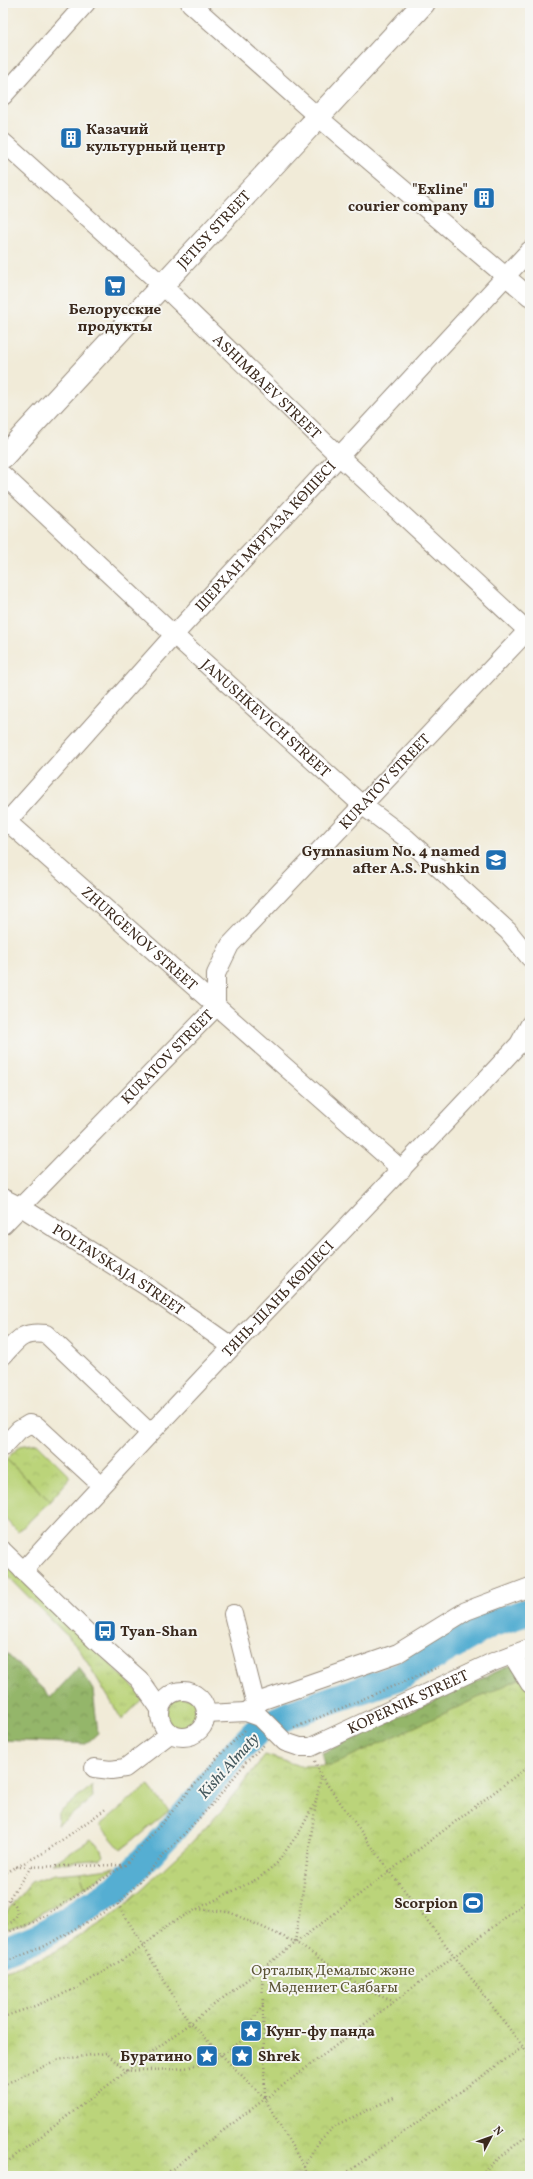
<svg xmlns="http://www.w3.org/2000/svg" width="533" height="2179" viewBox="0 0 533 2179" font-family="Vollkorn,serif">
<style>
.grass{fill:url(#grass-tufts);stroke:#7b7f4c}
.forest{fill:url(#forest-crowns);stroke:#687044}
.park{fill:url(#park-crowns);stroke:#7b7f4c}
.pitch{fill:#bbd47a;stroke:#7b7f4c}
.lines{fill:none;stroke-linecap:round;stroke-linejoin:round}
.river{stroke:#54aed2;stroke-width:28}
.minor-casing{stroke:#968a7b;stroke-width:20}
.major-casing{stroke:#968a7b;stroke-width:24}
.path{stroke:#968a7b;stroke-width:2.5;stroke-dasharray:1 3;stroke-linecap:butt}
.minor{stroke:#fff;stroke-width:18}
.major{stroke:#fff;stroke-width:22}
.labels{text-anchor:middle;stroke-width:4;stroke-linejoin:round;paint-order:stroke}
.poi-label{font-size:15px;font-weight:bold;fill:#3b2a1e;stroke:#f6f6f2;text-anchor:start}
.street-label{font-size:15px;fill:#3b2a1e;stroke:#f6f6f2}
.park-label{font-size:15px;fill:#5b5435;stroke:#f6f6f2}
.water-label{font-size:16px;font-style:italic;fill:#44585d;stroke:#f6f6f2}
</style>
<defs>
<pattern id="grass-tufts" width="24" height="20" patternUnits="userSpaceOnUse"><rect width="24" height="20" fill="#bbd47a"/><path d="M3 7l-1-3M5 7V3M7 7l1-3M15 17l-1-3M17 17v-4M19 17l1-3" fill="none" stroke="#a2b669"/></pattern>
<pattern id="forest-crowns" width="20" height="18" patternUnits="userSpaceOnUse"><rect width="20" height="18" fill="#94b66a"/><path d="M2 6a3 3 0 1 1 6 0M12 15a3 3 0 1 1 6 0" fill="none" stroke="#7a9457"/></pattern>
<pattern id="park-crowns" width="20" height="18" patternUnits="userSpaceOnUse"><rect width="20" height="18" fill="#bbd47a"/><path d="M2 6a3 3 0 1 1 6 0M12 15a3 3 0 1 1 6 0" fill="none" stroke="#a2b669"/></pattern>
</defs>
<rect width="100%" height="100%" fill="#f6f6f2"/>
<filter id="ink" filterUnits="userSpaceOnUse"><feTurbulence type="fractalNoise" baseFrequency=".025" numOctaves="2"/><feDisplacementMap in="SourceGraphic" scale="8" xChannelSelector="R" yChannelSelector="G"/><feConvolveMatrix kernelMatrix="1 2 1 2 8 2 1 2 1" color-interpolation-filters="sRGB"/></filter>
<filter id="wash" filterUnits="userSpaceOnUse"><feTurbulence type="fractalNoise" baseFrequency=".012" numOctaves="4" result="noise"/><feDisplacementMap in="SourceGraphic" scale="16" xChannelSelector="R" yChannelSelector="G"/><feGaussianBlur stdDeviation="0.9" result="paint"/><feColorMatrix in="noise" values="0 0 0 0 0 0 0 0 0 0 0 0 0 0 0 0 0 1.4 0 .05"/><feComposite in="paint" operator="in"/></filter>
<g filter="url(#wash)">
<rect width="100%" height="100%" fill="#f1ebd8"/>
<!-- grass -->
<path class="grass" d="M3,1559L144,1697L122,1720L78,1647L3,1571Z
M167 1714a17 17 0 1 1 34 0a17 17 0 1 1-34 0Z
M92,1786L93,1798L58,1825V1814Z"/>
<!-- forest -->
<path class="forest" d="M3,1650L51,1697L79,1667L93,1690L98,1733L86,1744L3,1740Z
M530,1656V1752L325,1771L322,1753Z"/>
<!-- park -->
<path class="park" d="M37,1443L71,1477L50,1501L6,1459L20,1446Z
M530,1674V2176H3V1971L49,1955L117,1912L190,1844L225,1807L265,1755L300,1766L332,1765Z
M80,1872L85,1887L29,1921L3,1931V1916L31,1882L55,1874Z"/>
<!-- pitch -->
<path class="pitch" d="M6,1459L50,1501L18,1532L3,1517V1461Z
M148,1785L169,1811L121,1850L100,1825Z
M91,1839L102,1850L104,1856L101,1859L52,1864Z
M116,1867L85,1887L80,1872Z"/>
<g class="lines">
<!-- river -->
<path class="river" d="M3,1951L42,1935L116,1889L174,1828L236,1752L260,1728L291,1714L398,1677L490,1624L530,1611"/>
</g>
</g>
<g filter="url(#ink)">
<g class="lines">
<!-- minor casing -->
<g class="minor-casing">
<g id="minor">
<path d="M190,3L318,117L530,297"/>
<path d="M3,96L86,3"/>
<path id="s1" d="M3,142L162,285L340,457L530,633"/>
<path id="s2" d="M3,475L174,635L362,805L406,838L508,931L530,958"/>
<path id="s3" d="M3,818L402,1170"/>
<path id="s4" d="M3,826L174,635L530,250"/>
<path id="s5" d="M3,1198L21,1207L149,1288L231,1346"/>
<path id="s6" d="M3,1225L216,1007V974L230,945L530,628"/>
<path d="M3,1356C18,1339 22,1331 46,1334L150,1433"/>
<path d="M3,1447L19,1430L29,1424L37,1426L101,1485"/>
<path d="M3,1551L95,1640L139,1679L160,1709"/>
<path id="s7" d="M23,1571C185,1392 355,1221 519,1044L530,1024"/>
<path d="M233,1614L256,1705"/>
<path d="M512,1655L530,1684"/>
<circle cx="183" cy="1714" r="23"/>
<path d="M246,1712L263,1700L398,1653L466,1611L530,1587"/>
<path id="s8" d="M206,1714L246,1712L260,1717L285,1742L300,1747H311L493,1662L530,1648"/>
<path d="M94,1768L111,1770L125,1768L171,1733"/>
</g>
</g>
<!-- major casing -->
<g class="major-casing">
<g id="major">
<path id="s9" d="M3,457L424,3"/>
</g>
</g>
<!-- path -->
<path class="path" d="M525,1631L530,1629
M294,1728L441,1666
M315,1761L321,1776L389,1870L530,2056
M16,1867L123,1865
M3,1874L45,1852L107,1808
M118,1904L189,2022L265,2099L309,2176
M3,1907L31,1867
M197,1909L259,1878L277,1863L300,1831L316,1801L321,1777
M3,1925L12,1922L18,1914L15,1905L9,1899
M3,1934L36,1921L125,1865L159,1827L218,1757L245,1730
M295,1942L316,1803
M3,1963L45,1946L118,1904L217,1799L246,1762L264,1745
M262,1967L265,2098
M3,2017L35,2006L79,1987L144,1946L169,1924L197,1909L229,1912L295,1942L370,1992L393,2001
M3,2085L57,2060L106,2053L126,2071C148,2069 173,2071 195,2066C215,2062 230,2047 247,2038L250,2024L263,2006
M3,2165L530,1765
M304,2167L317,2143L336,2125L394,2098
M163,2176L530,1899
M342,2176L523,2047
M478,2176L530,2133"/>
<!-- minor -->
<use href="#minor" class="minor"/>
<!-- major -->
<use href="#major" class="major"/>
</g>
</g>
<!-- icons -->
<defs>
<g id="building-square" transform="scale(1.15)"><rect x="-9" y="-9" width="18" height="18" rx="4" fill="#1f6fb2" stroke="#f6f6f2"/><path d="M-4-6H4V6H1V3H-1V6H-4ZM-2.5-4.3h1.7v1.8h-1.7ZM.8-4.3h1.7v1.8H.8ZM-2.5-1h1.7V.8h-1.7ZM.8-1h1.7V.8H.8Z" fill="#fff"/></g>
<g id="supermarket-square" transform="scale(1.15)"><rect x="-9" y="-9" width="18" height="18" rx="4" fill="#1f6fb2" stroke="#f6f6f2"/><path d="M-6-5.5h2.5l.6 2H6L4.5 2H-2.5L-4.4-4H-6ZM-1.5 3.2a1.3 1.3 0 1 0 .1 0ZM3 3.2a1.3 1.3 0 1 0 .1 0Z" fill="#fff"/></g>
<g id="school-square" transform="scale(1.15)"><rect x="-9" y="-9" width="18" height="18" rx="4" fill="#1f6fb2" stroke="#f6f6f2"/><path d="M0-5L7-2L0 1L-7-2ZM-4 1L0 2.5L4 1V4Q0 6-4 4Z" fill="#fff"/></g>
<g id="bus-square" transform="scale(1.15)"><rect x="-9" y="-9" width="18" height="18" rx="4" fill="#1f6fb2" stroke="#f6f6f2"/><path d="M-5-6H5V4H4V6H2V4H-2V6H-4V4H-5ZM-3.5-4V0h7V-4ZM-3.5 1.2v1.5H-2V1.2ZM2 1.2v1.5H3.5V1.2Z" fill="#fff"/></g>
<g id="stadium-square" transform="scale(1.15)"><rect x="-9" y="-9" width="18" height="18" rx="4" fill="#1f6fb2" stroke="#f6f6f2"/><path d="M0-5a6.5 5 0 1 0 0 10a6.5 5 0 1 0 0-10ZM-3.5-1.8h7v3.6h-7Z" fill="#fff"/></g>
<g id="sight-square" transform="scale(1.15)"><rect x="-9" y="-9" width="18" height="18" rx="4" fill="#1f6fb2" stroke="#f6f6f2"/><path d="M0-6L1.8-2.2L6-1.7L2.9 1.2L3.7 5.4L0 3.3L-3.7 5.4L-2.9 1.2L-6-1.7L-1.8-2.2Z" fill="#fff"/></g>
</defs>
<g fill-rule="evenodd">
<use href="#building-square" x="71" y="138"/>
<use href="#building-square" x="484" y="198"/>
<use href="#supermarket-square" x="115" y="286"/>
<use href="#school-square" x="496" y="860"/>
<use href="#bus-square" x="105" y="1631"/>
<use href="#stadium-square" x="473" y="1903"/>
<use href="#sight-square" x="251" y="2031"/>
<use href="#sight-square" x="207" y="2056"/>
<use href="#sight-square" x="242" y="2056"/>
</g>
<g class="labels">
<!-- poi labels -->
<g class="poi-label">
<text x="86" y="134">Казачий<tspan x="86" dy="17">культурный центр</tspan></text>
<text x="468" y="194" text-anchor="end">"Exline"<tspan x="468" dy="17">courier company</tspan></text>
<text x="115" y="314" text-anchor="middle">Белорусские<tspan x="115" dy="17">продукты</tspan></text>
<text x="480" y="856" text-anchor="end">Gymnasium No. 4 named<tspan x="480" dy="17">after A.S. Pushkin</tspan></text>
<text x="120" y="1636">Tyan-Shan</text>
<text x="458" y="1908" text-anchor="end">Scorpion</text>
<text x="266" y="2036">Кунг-фу панда</text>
<text x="192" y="2061" text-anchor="end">Буратино</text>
<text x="258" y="2061">Shrek</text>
</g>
<!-- street labels -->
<g class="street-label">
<text dy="5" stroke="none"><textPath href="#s9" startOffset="310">JETISY STREET</textPath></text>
<text dy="5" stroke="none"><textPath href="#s1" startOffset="360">ASHIMBAEV STREET</textPath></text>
<text dy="5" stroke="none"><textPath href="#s4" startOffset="391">ШЕРХАН МҰРТАЗА КӨШЕСІ</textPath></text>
<text dy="5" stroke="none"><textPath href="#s2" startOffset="358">JANUSHKEVICH STREET</textPath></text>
<text dy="5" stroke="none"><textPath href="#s6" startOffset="595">KURATOV STREET</textPath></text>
<text dy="5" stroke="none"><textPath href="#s3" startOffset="182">ZHURGENOV STREET</textPath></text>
<text dy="5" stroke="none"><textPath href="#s6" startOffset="235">KURATOV STREET</textPath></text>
<text dy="5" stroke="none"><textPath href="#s5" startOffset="136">POLTAVSKAJA STREET</textPath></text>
<text dy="5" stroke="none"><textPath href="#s7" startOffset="373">ТЯНЬ-ШАНЬ КӨШЕСІ</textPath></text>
<text dy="5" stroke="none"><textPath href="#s8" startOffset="224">KOPERNIK STREET</textPath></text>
</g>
<!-- park labels -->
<g class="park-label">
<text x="333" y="1975">Орталық Демалыс және<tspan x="333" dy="17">Мәдениет Саябағы</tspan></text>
</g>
<!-- water labels -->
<g class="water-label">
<text transform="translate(228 1765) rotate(-48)" y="6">Kіshі Almaty</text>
</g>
</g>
<!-- margin -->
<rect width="533" height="2179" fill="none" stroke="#f6f6f2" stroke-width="16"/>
<!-- north arrow -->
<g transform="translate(491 2137) rotate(49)" stroke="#f6f6f2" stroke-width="3" paint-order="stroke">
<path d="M0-3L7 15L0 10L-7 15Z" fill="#3b2a1e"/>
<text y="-6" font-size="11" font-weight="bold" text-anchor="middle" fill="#3b2a1e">N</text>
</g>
</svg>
